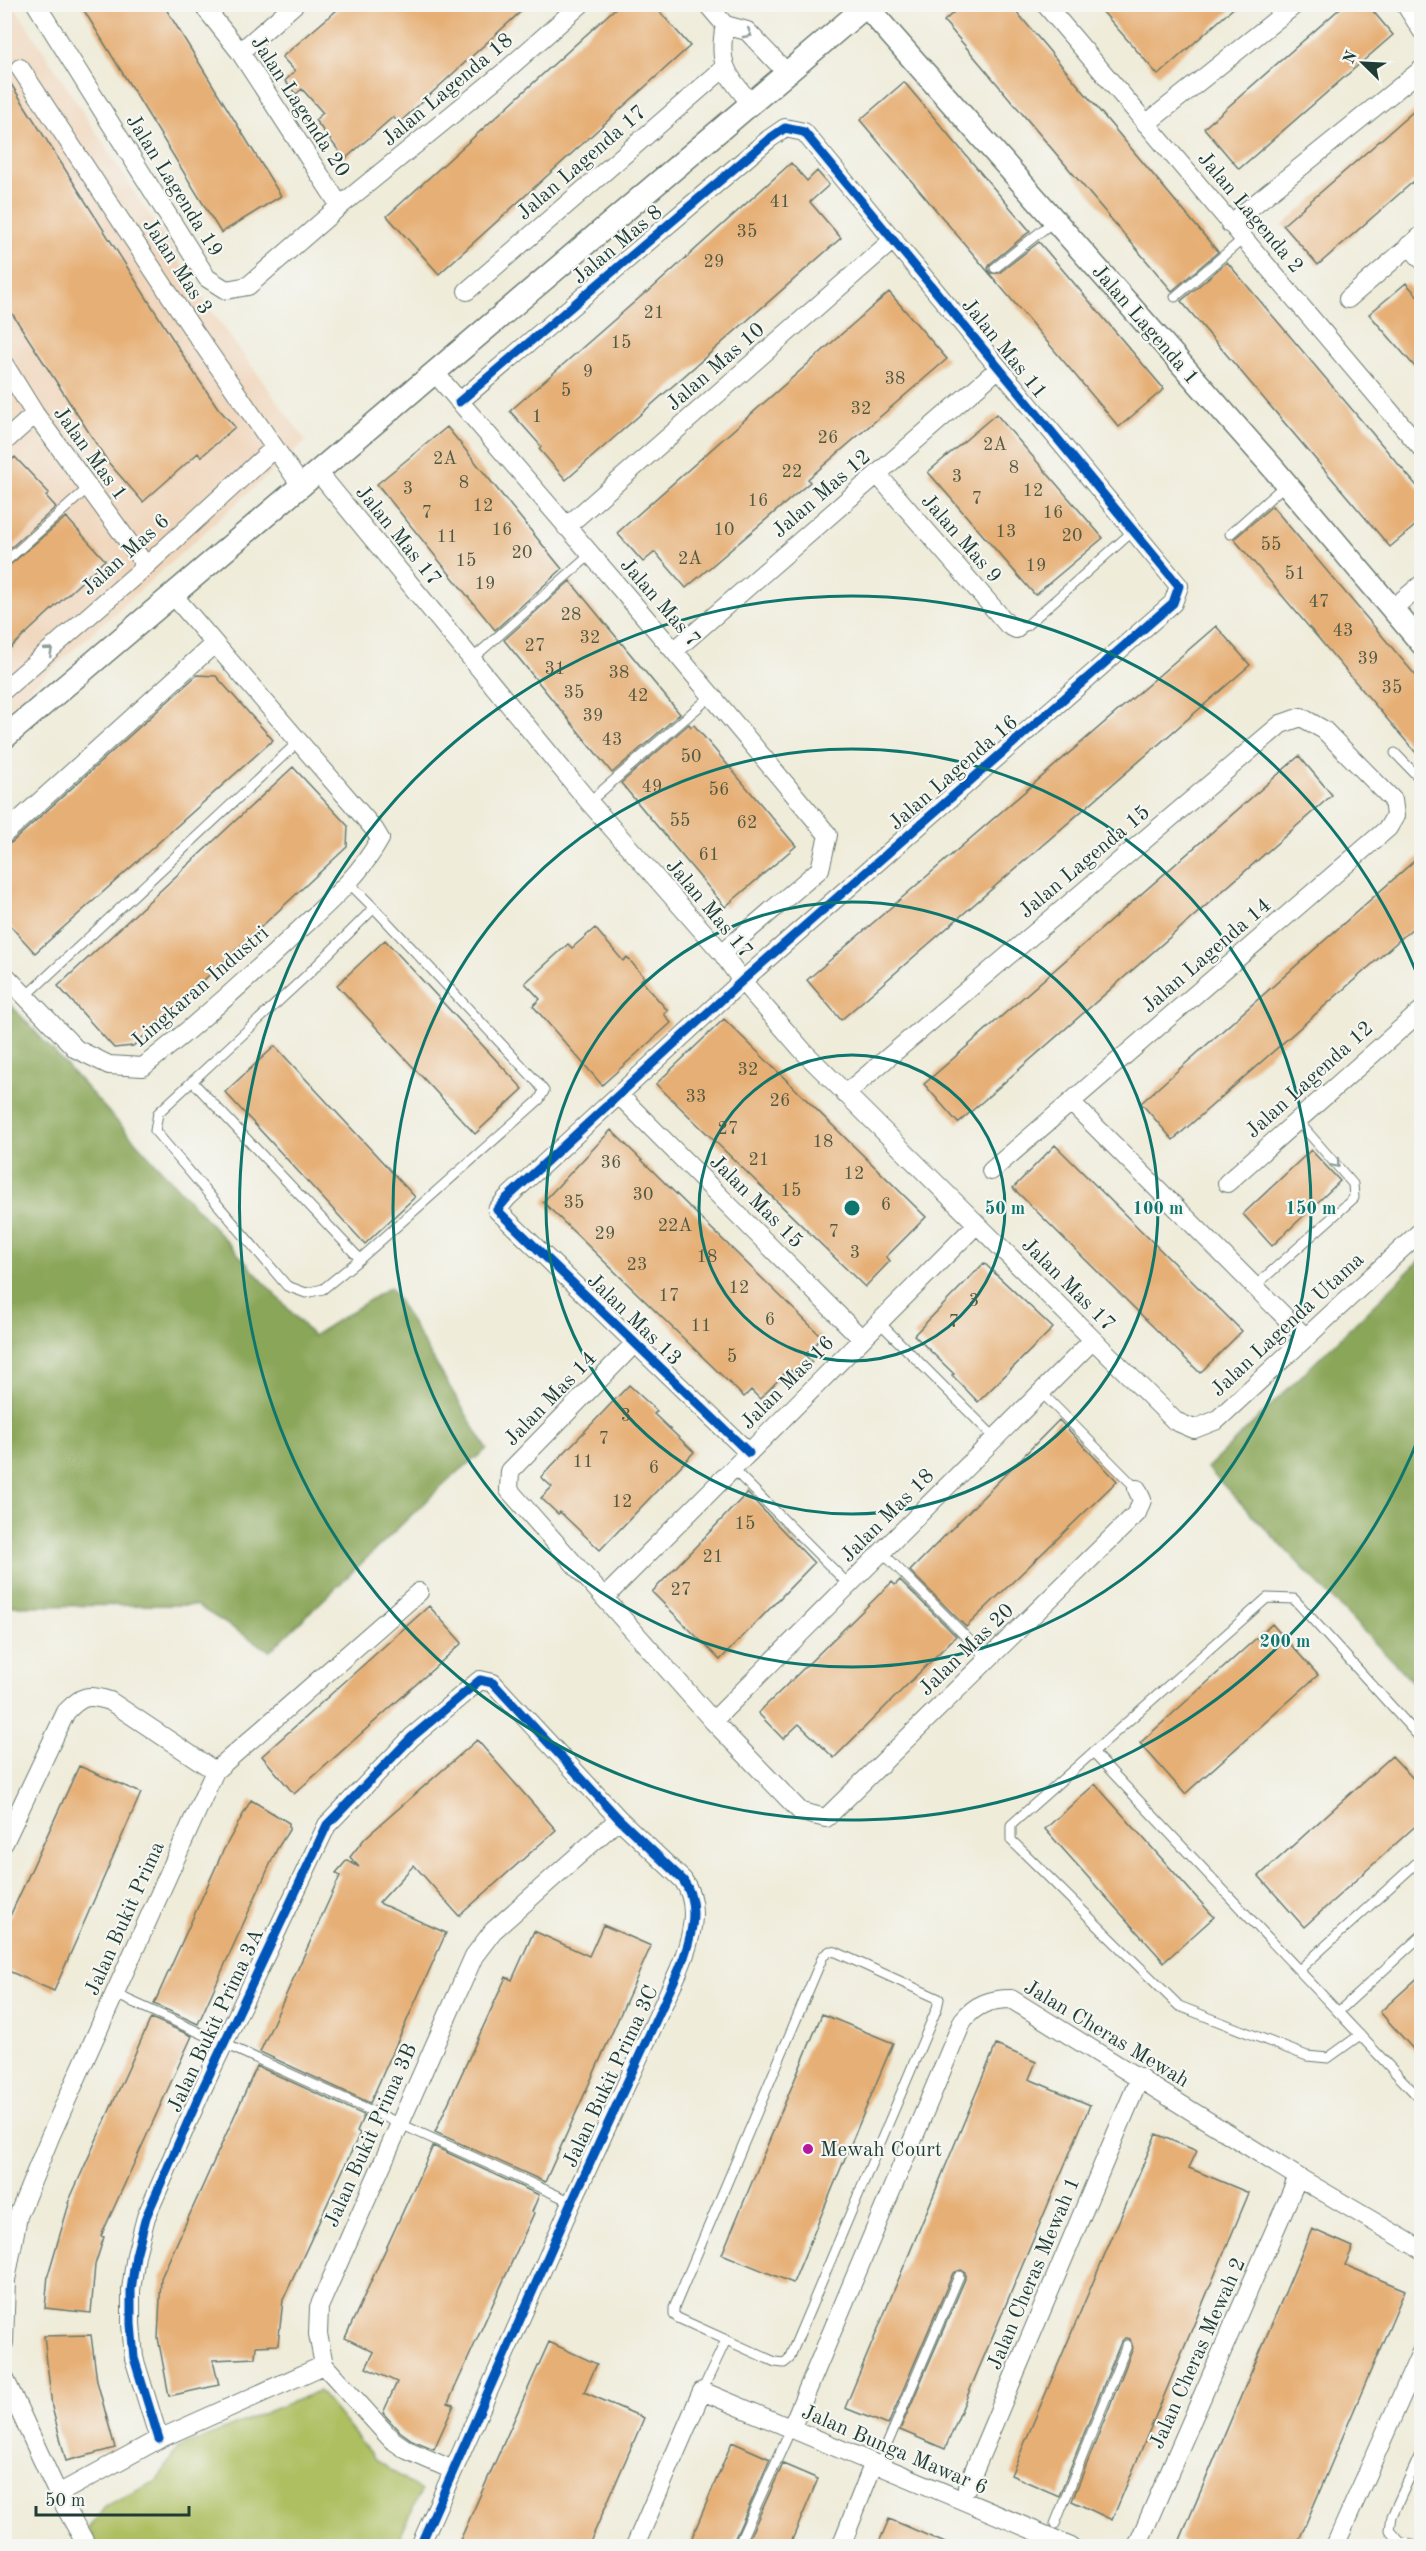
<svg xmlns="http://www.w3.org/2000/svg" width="1426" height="2551" viewBox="0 0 1426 2551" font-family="'Old Standard TT',serif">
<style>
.built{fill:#f0d6bc}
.green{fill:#aebf62;stroke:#667e4b;stroke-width:1.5}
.forest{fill:#8aa658;stroke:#547246;stroke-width:1.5}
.building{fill:#e6af75}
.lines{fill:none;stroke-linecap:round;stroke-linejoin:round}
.service-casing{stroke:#687a6e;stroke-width:11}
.minor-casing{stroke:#687a6e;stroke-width:20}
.tertiary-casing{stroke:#687a6e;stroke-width:25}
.service{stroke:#fff;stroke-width:9}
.minor{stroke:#fff;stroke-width:18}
.tertiary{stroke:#fff;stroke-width:22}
.cycleway-casing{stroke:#f6f6f2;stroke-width:13}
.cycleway{stroke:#0057b8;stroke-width:9}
.oneway{stroke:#8f9e9a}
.ring{fill:none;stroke:#0f766e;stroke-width:3}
.poi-dot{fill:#b5179e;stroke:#f6f6f2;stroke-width:2}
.labels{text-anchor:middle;stroke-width:4.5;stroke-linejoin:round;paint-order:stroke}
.number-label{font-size:18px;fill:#515a44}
.street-label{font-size:21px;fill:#1f3d34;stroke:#f6f6f2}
.poi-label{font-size:21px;fill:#1f3d34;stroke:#f6f6f2;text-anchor:start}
.centre{fill:#0f766e;stroke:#f6f6f2;stroke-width:3}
.ring-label{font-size:18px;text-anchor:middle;font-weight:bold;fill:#0f766e;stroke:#f6f6f2;stroke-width:4.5;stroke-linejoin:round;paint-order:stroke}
</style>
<rect width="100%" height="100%" fill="#f6f6f2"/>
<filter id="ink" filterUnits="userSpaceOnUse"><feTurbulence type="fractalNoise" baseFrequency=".0167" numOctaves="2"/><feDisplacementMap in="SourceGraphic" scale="12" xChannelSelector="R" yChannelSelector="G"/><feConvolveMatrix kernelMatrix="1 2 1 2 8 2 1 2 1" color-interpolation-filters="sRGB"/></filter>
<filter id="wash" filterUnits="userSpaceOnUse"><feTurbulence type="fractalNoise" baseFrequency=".008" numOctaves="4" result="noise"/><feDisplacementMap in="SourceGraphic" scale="24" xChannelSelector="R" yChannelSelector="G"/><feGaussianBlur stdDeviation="1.35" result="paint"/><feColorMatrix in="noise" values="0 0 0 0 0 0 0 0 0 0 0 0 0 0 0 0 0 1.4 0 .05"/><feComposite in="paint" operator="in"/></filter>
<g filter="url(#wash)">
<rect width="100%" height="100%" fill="#efecda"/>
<!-- built -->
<path class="built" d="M13,4L213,313L306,441L5,711L4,5Z"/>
<!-- green -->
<path class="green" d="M319,2391L375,2459L421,2491L396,2546H98L88,2529L105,2506L157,2481L178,2448Z"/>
<!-- forest -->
<path class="forest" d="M11,1005L313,1336L390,1287L487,1449L448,1480L270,1651L196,1605L5,1606L4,1008Z
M1421,1259V1691L1207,1468Z"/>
<g id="blocks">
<!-- building -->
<path class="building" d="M80,4H163L281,196L221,233Z
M344,4H529L399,123L393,117L345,159L315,120L323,113L302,89L296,94L285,81L295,71L282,57Z
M620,4H653L690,46L439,274L387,216Z
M963,4H1010L1218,252L1172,291L944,21Z
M1111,4H1238L1158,75L1103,12Z
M1345,4H1367L1393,35L1239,169L1204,128Z
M4,73L193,371L218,408L235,427L201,457L198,453L143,502L108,462L4,301Z
M904,82L1030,231L991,263L988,268L990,273H999L1039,242L1164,389L1119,427L860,120Z
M1422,104V174L1318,265L1283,225Z
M791,163L807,181L817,171L829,185L810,202L841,238L566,480L539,449L541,446L510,411L646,292L647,293Z
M1227,262L1422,492V520L1390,547L1181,301Z
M1406,283L1422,301V375L1369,314Z
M889,292L947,359L808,479L810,482L686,588L655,552L643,562L617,533Z
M996,414L1103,538L1035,595L928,472Z
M447,427L562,569L495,630L377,484Z
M15,457L49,493L46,496L56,507L4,554V467Z
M1272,506L1422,683V760L1234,539Z
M66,517L105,560L4,654V570Z
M570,581L680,714L612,773L504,640Z
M1216,626L1250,665L841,1020L807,980Z
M197,675L216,676L273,740L35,953L4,919V846L12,842Z
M689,724L691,727L694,725L796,846L725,907L621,783Z
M1299,756L1332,795L958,1123L924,1084Z
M293,767L348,826L347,847L133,1046L114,1048L58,986Z
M1422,854V920L1173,1140L1141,1103Z
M595,928L623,961L627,957L644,977L641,980L668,1011L664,1014L671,1023L602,1085L533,1006L540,999L525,983L568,944L572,948Z
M385,940L523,1089L475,1134L337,985Z
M724,1019L926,1217L886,1257L890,1261L865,1287L656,1084Z
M275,1046L415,1197L365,1244L225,1092Z
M611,1130L822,1337L805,1355L812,1362L798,1377L789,1369L760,1399L751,1390L744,1397L543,1202Z
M1055,1145L1242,1331L1200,1373L1013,1188Z
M1311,1150L1340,1181L1272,1246L1243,1214Z
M984,1263L1053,1328L978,1402L952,1375L954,1374L914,1335Z
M629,1385L657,1411L654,1414L694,1452L600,1550L560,1512L558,1514L541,1498L552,1487L541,1477Z
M1059,1420L1117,1481L966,1627L910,1571Z
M747,1493L814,1563L720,1660L652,1592Z
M900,1580L956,1636L834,1758L799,1724L783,1739L758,1713L892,1582L895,1585Z
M429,1606L462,1643L294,1794L262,1756Z
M1272,1624L1318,1675L1185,1794L1140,1743Z
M477,1740L556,1830L459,1916L414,1865L379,1903L446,1933L370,2103L260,2052L340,1876L336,1873L347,1860L359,1867L350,1857L365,1838Z
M1392,1756L1422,1788V1820L1304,1927L1259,1876Z
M79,1766L141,1793L54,1991L4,1969V1929Z
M1095,1784L1214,1917L1164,1962L1045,1829Z
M251,1800L289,1823V1830L277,1849L198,2024L154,2004L223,1851Z
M603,1925L651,1946L545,2182L435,2132L506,1977L512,1980L534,1931L589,1956Z
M1422,1974V2059L1380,2012Z
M822,2014L893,2043L793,2283L722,2254Z
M151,2018L192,2036L101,2236L104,2237L95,2265L91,2313L45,2308L48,2275L69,2204L68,2203Z
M996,2045L1036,2062L1029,2079L1090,2105L945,2449L900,2430L965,2279V2272L961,2270L953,2273L888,2425L845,2408Z
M257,2066L364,2115L357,2131L360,2133L283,2300L278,2345L256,2346L255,2358L213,2360L219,2385L169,2396L158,2338L161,2278Z
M1156,2134L1197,2151L1189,2168L1249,2193L1112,2520L1072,2501L1133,2348L1130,2339L1125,2338L1121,2342L1059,2496L1011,2475Z
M433,2146L539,2195L532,2212L534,2213L448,2403L454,2405L434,2449L412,2440L398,2430L383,2413L397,2382L366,2368L374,2352L345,2338Z
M1312,2229L1353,2247L1345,2265L1405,2290L1296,2547H1194L1180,2540Z
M91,2335L97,2381L115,2448L66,2461L52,2407L44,2336Z
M549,2342L597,2364L584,2392L644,2418L588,2547H457Z
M732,2442L770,2459L731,2547H688Z
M783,2464L818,2479L789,2547H745Z
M889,2519L906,2526L954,2547H877Z"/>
</g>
</g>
<g filter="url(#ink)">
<use href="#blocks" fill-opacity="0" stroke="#687a6e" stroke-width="1.5"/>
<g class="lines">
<!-- service casing -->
<g class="service-casing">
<path id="service" d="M995,268L1054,221
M1175,297L1243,239
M1230,534L1286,484
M4,563L88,488
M1016,629L1026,626L1132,532
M471,660L590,555
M1395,753L1422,781
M589,802L710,697
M349,883L374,908L307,975L158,1113L155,1131L287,1286L306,1293L323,1289L360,1259
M26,996L298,742
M192,1081L360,1259L539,1100L544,1091L537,1082L374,908
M1255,1286L1354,1198L1353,1184L1297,1120
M879,1322L995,1438
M1041,1392L1137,1489
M733,1469L849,1585
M882,1552L988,1659
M1093,1752L1422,2101
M830,1951L836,1952L939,1999L937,2008L789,2359L784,2363L775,2362L678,2318L674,2315V2308L823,1956Z
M1299,1970L1422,1858
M115,1994L572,2202
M1338,2012L1422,1935
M1360,2035L1328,2058L1307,2056L1179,2006L1011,1840V1825L1267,1598L1294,1599L1422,1740
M702,2391L726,2340
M883,2454L959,2276
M1055,2524L1127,2345
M738,2546L791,2429
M1417,2546L1400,2542L1390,2530L1392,2516L1422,2450"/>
</g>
<!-- minor casing -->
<g class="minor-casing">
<path id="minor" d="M36,4L207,278L226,290L248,286L340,206L503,73L581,4
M202,4L240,52L340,206
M707,4L725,25
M1045,4L1422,449
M1405,4L1422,31
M725,25C717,65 727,74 751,104
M725,25L747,31L787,73
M240,52L295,4
M20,68L191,327L302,487
M1146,124L1296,4
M1230,224L1422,69
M1409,245L1422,260
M467,291L724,68
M1348,299L1422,235
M4,364L35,414L146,566
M435,373L674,651L828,835L820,869L722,953
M459,402L769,139L785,128L804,132L1179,586L1173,603L742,981L507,1198L497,1210L749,1453
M4,442L35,414
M318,472L589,802L722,953L742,981L804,1052L1175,1421L1194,1429L1217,1420L1422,1230
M877,474L1008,625L1016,629
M566,527L894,239
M1392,609L1422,584
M674,651L999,368
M4,690L146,566L273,449
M4,834L214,644
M4,974L76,1049L109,1065L143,1067C196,1025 246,981 295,934C326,905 359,877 380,839L374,829L173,595
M845,1094L1281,724L1301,717L1324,730L1393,800L1395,816L1388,828L991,1171
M619,1095L862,1339
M1071,1102L1305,1337
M1227,1183L1422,1010
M635,1343L510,1471L509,1490L713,1721L801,1812L826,1818L1137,1513L1142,1500L1137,1489
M604,1598L977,1224
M713,1721L1093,1340
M4,1843L66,1712C82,1695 88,1694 110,1701L215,1771
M4,2343L6,2280L18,2216L50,2137L215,1771L419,1592
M4,2377L58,2494L87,2546
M791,2429L963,2020C976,2004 991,1999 1011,1999L1298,2177L1422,2250
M159,2439L134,2358L131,2324V2290L136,2255L146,2217L201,2092L327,1825L412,1737L480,1680L493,1683L619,1819L683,1880C702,1906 690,1943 679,1970L572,2202L420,2546
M453,2470L407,2450L391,2439L324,2365L318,2334L319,2307L474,1956L493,1931L619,1819
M967,2487L1140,2077
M58,2494L159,2439L324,2365
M635,2546L702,2391L1071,2546
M841,2546L873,2465
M1137,2546L1298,2177
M1335,2546L1422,2350"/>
</g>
<!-- tertiary casing -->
<g class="tertiary-casing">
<path id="tertiary" d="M4,738L866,6L1273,468L1422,644"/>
</g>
<!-- service -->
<use href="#service" class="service"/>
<!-- minor -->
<use href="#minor" class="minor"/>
<!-- tertiary -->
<use href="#tertiary" class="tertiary"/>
<!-- cycleway casing -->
<g class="cycleway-casing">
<path id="cycleway" d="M459,402L769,139L785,128L804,132L1179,586L1173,603L742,981L507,1198L497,1210L749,1453
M159,2439L134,2358L131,2324V2290L136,2255L146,2217L201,2092L327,1825L412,1737L480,1680L493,1683L619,1819L683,1880C702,1906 690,1943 679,1970L572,2202L420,2546"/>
</g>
<!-- cycleway -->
<use href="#cycleway" class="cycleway"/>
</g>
<!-- one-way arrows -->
<defs><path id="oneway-chevron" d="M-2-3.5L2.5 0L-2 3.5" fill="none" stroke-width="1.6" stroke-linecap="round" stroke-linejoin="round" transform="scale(1.5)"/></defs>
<g class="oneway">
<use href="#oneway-chevron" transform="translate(748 34) rotate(31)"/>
<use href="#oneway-chevron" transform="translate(49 651) rotate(-41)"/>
<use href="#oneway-chevron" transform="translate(1336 1164) rotate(49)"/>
</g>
</g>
<!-- distance rings -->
<g class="ring">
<circle cx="852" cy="1208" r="153"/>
<circle cx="852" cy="1208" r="306"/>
<circle cx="852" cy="1208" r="459"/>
<path d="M1421 1432A612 612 0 1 1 1421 984"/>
</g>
<!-- markers -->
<circle class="poi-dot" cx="808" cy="2149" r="6"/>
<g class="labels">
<!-- number labels -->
<g class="number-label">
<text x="780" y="207">41</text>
<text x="747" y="237">35</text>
<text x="714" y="267">29</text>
<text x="654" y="318">21</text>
<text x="621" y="348">15</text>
<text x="588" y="377">9</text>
<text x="895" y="384">38</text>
<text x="566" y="396">5</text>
<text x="861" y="414">32</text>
<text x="537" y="422">1</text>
<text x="828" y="443">26</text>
<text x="995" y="450">2A</text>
<text x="445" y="464">2A</text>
<text x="1014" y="473">8</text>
<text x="792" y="477">22</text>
<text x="957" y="482">3</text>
<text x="464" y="488">8</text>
<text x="408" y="494">3</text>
<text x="1033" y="496">12</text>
<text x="977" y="504">7</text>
<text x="758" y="506">16</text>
<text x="483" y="511">12</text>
<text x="427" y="518">7</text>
<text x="1053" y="518">16</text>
<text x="502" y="535">16</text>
<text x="724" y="535">10</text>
<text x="1006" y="537">13</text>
<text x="1072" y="541">20</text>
<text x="447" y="542">11</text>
<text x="1271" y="550">55</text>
<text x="522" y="558">20</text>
<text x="690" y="564">2A</text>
<text x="466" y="566">15</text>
<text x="1036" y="571">19</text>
<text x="1295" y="579">51</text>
<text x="485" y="589">19</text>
<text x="1319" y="607">47</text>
<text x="571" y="620">28</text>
<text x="1343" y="636">43</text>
<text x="590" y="643">32</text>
<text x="535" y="651">27</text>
<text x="1368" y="664">39</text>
<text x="555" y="674">31</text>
<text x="619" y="678">38</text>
<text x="1392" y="693">35</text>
<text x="574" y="698">35</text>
<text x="638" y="701">42</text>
<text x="593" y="721">39</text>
<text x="612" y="745">43</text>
<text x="691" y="762">50</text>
<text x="652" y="792">49</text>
<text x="719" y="795">56</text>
<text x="680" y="826">55</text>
<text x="747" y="828">62</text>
<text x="709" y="860">61</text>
<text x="748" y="1075">32</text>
<text x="696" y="1102">33</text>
<text x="780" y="1106">26</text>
<text x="728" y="1134">27</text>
<text x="823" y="1147">18</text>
<text x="759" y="1165">21</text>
<text x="611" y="1168">36</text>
<text x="854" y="1179">12</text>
<text x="791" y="1196">15</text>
<text x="643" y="1200">30</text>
<text x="574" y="1208">35</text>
<text x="886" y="1210">6</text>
<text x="675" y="1231">22A</text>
<text x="834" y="1237">7</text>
<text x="605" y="1239">29</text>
<text x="855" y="1258">3</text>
<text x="707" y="1262">18</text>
<text x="637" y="1270">23</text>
<text x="739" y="1293">12</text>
<text x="669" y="1301">17</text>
<text x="974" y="1306">3</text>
<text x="770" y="1325">6</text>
<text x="954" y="1327">7</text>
<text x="701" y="1331">11</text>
<text x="732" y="1362">5</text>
<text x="626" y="1421">3</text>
<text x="604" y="1444">7</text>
<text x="583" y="1467">11</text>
<text x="654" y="1473">6</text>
<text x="622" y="1507">12</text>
<text x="745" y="1529">15</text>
<text x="713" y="1562">21</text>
<text x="681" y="1595">27</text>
</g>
<!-- street labels -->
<g class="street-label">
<text transform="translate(447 89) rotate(-40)" y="7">Jalan Lagenda 18</text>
<text transform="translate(301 106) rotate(57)" y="7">Jalan Lagenda 20</text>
<text transform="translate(581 162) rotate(-41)" y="7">Jalan Lagenda 17</text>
<text transform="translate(175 185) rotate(58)" y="7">Jalan Lagenda 19</text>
<text transform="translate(1251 212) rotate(50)" y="7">Jalan Lagenda 2</text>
<text transform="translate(617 244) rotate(-40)" y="7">Jalan Mas 8</text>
<text transform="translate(178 266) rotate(57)" y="7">Jalan Mas 3</text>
<text transform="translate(1146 324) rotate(49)" y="7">Jalan Lagenda 1</text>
<text transform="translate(1005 348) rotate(51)" y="7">Jalan Mas 11</text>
<text transform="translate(715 366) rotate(-41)" y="7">Jalan Mas 10</text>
<text transform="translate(91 453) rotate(54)" y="7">Jalan Mas 1</text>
<text transform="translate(821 493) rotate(-41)" y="7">Jalan Mas 12</text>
<text transform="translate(399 535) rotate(51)" y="7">Jalan Mas 17</text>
<text transform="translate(962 538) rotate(49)" y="7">Jalan Mas 9</text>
<text transform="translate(125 554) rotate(-42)" y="7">Jalan Mas 6</text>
<text transform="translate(661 602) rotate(49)" y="7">Jalan Mas 7</text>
<text transform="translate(953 772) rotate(-41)" y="7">Jalan Lagenda 16</text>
<text transform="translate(1084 861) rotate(-40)" y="7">Jalan Lagenda 15</text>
<text transform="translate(710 908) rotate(50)" y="7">Jalan Mas 17</text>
<text transform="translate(1206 955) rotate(-41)" y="7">Jalan Lagenda 14</text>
<text transform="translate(200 986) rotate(-41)" y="7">Lingkaran Industri</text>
<text transform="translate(1309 1079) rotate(-42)" y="7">Jalan Lagenda 12</text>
<text transform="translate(757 1201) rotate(45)" y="7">Jalan Mas 15</text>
<text transform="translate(1069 1284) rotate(45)" y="7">Jalan Mas 17</text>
<text transform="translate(635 1319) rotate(44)" y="7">Jalan Mas 13</text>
<text transform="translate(1287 1324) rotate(-43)" y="7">Jalan Lagenda Utama</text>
<text transform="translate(787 1382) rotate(-45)" y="7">Jalan Mas 16</text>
<text transform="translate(550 1398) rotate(-46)" y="7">Jalan Mas 14</text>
<text transform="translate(887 1515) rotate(-45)" y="7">Jalan Mas 18</text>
<text transform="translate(966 1649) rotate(-44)" y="7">Jalan Mas 20</text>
<text transform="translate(124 1918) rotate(-66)" y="7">Jalan Bukit Prima</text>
<text transform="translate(215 2020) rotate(-65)" y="7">Jalan Bukit Prima 3A</text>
<text transform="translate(1107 2033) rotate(31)" y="7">Jalan Cheras Mewah</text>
<text transform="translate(610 2076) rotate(-65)" y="7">Jalan Bukit Prima 3C</text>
<text transform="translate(370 2135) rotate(-66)" y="7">Jalan Bukit Prima 3B</text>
<text transform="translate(1033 2273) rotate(-67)" y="7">Jalan Cheras Mewah 1</text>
<text transform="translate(1197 2353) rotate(-66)" y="7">Jalan Cheras Mewah 2</text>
<text transform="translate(895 2449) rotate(23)" y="7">Jalan Bunga Mawar 6</text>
</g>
<!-- poi labels -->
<g class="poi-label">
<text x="820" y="2156">Mewah Court</text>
</g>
</g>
<circle cx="852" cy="1208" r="9" class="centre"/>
<g class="ring-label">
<text x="1005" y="1214">50 m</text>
<text x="1158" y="1214">100 m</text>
<text x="1311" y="1214">150 m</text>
<text x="1285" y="1647">200 m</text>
</g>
<!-- margin -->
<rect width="1426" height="2551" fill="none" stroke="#f6f6f2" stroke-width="24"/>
<!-- north arrow -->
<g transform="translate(1363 63) rotate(294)" stroke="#f6f6f2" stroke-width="4.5" paint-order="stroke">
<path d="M0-4.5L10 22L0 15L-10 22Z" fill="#1f3d34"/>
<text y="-9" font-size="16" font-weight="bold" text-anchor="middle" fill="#1f3d34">N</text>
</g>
<!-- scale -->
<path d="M36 2506v9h153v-9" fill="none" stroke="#1f3d34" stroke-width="3"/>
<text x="45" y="2506" font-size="18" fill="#1f3d34" stroke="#f6f6f2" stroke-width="4.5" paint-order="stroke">50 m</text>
</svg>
